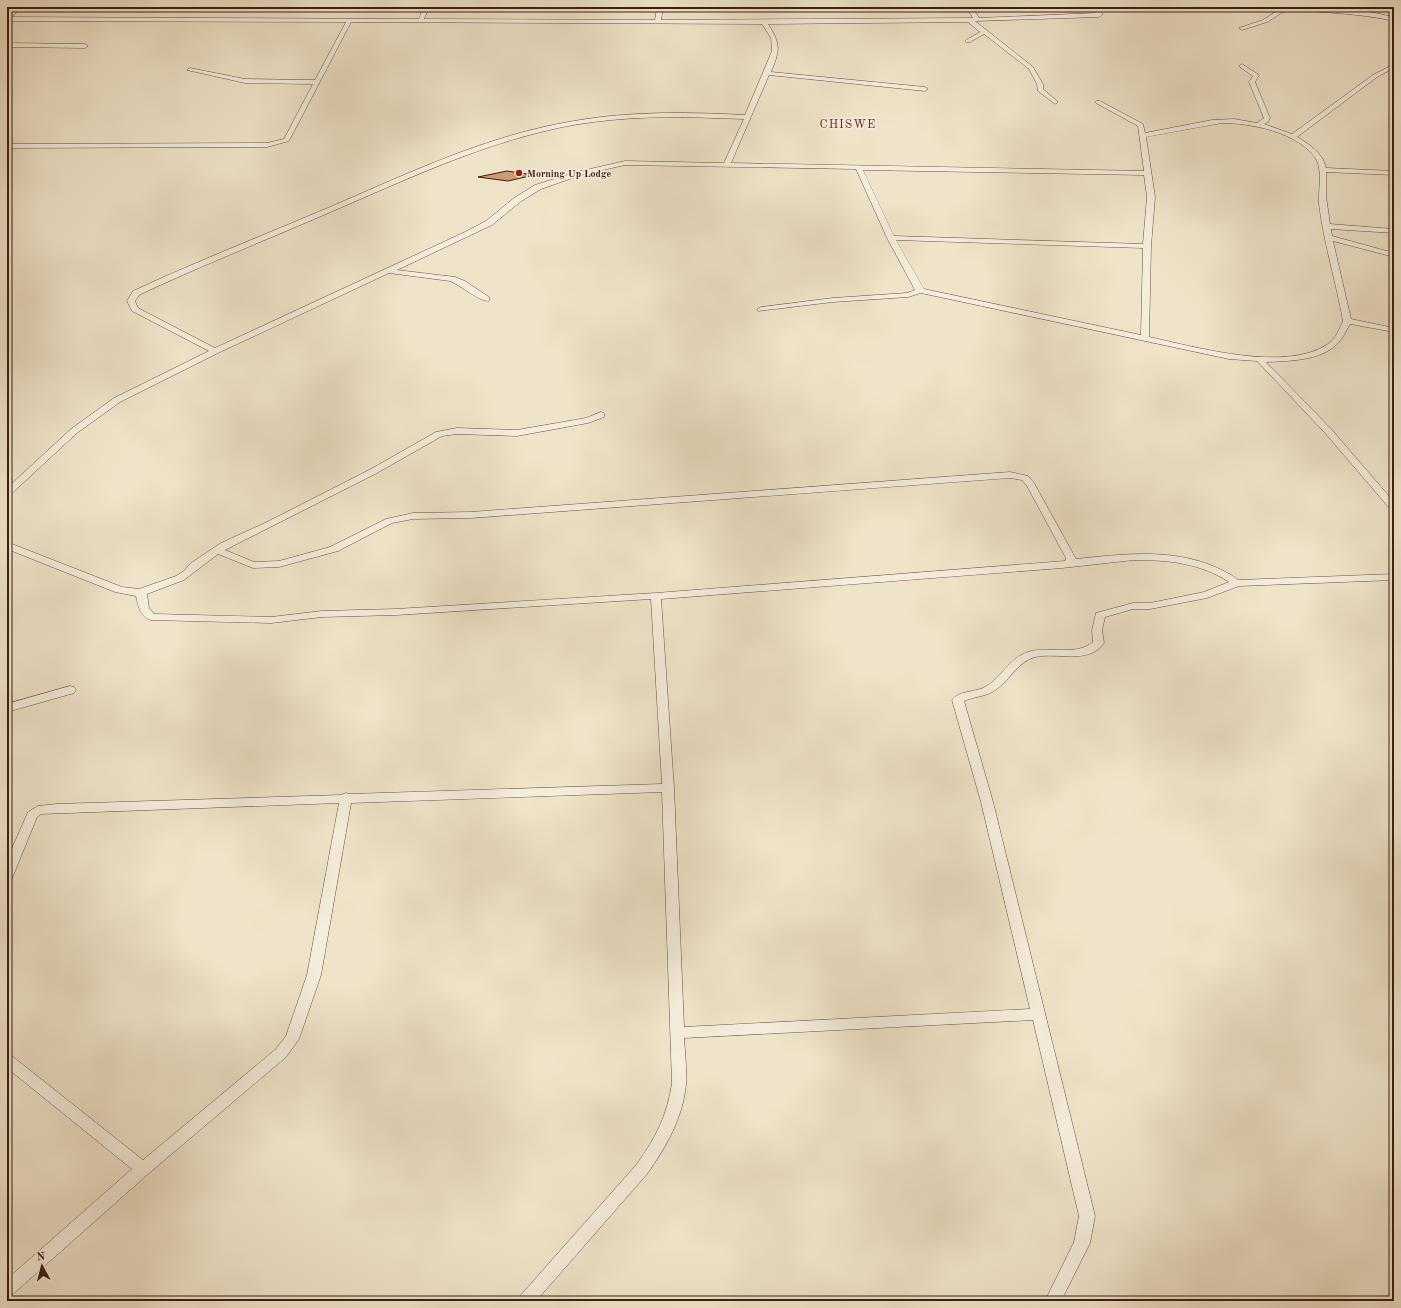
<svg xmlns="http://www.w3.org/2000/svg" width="1401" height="1308" viewBox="0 0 1401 1308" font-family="'Old Standard TT',serif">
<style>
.building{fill:#cf9972;stroke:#3b1f12}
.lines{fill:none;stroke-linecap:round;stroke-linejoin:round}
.street-casing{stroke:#685040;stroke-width:1}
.highway-casing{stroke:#3b1f12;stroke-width:1}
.street{fill:#f5eddc;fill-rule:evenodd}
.highway{fill:#efe4c9;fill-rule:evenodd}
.poi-dot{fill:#8f2418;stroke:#f5eddc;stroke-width:1.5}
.labels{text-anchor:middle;stroke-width:3.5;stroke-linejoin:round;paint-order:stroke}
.far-poi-label{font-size:10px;font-weight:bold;fill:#3b1f12;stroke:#f5eddc;text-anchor:start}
.far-quarter-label{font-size:12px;letter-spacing:1px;fill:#7a1f14;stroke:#f5eddc}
</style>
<rect width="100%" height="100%" fill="#efe4c9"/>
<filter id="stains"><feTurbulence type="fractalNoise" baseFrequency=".005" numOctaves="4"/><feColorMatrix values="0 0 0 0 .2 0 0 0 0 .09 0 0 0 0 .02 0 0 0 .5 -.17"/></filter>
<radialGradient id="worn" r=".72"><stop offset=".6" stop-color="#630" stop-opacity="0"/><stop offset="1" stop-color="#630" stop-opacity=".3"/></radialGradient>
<!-- building -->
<path class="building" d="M507,171L534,175L508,181L478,177Z"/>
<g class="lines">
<!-- street casing -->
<g class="street-casing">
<path id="street" d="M423,7H429L424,19L655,20L657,7H663L661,20L973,18L966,7H972L979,18L1096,13L1091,7H1097L1103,14L1099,17L975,21L1033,67L1043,84V89L1058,102L1055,104L1038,91L1037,84L1029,69L984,34L970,42H966V40L980,32L968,22L768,24C781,44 780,50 771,72L925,87L928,89L925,91L769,75L731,163L1144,171L1138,126L1096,103V101H1100L1143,124L1145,133L1212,120L1234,119L1257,123L1264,118L1249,82L1253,76L1240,67L1239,66L1242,64L1259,75L1255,82L1270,118L1268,122L1264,124L1292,134L1373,75L1394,64V68L1377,77L1297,137C1309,144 1323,153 1326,168L1394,171V175L1326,172V196L1330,224L1394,229V233L1331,229L1332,236L1394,253V257L1333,241L1351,319L1394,328V332L1350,324C1346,331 1342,340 1336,345C1319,361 1288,361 1266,362L1332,430L1394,502V511L1391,510L1326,434L1257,361L1229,359L921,293L908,297L833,302L758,311L757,309L761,307L833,298L907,293L915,290L887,238L856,169L625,165L581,175L541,189L520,202L492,225L397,270L455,277L465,281L489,297V301C480,302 460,285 450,281L389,273L218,353L120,402L77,433L10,495L7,496V488L71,429L114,398L209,351L132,311L127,301L133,291C198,261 264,235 330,207C409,173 488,135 574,121C631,111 688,112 745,115L772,51L771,38L762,24L351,22L289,141L267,147L7,148V144L267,143L284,139L313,84L245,83L187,70L190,68L245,79L315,80L346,22L7,21V17L419,19ZM682,117L744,119L724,163L625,161L577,172L535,185L514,198L486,221L465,232L215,348L138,308L135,301L139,295C198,267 259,243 319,217C392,186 464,151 541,132C587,120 635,117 682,117ZM1222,123C1251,123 1298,132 1316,159C1323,171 1318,191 1319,204C1324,244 1336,282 1343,321C1339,329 1336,339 1328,344C1286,373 1196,347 1149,337L1151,246L1155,197L1146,137ZM863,170L1144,175L1147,197L1143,244L894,236ZM896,240L1143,248L1141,335L924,289Z
M1283,7L1365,11L1394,17V21C1359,13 1324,13 1288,9L1267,22L1242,30L1239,28L1263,20Z
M7,43L85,44L88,46L85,48L7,47Z
M601,412L604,413V417L588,423L517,436L457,434L442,436L377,473L225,550L254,562L279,561L330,547L386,519L413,513L471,512L1010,472L1028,476L1034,483L1076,559C1133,553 1189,546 1239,580L1394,574V580L1239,586L1207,598L1150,609H1133L1105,617L1102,630L1104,643C1089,665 1057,652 1035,657C1019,661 1010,679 998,688C988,697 975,696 964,701L993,802L1095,1216L1090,1243L1061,1301H1045L1074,1242L1079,1216L1033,1020L684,1038C685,1053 687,1069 686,1084C683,1118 666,1147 647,1174L536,1301H518L520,1296L637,1164C656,1137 667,1116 672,1083L662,792L351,803L321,975L299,1039L286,1057L148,1174L13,1294L7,1296V1279L132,1169L7,1068V1054L12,1056L143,1160L276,1049L286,1036L307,975L339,803L41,814L37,817L13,876L12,879L7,881V860L28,812L38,806L57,804L341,795L346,793L350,794L662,784L651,599L396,615L322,617L271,623L151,620C140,617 138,605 136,596L115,592L7,549V542L122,587L139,589L176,576L184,571L191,563L221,543L267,522L371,469L436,432L457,428L517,430L586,418ZM1010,478L1022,480L1027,486L1066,558L1065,561L656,593L396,609L322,611L271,617L154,614L149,608L147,594L184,580L218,554L253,568L279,567L338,551L392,523L413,519L471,518ZM1134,560C1169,560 1200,563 1229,582L1204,592L1150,603H1133L1096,613L1092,630L1093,642C1075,657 1049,645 1028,652C1008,658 1001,680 983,688C974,692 958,691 952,700L981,802L1030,1009L684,1027L674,788L661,599L1062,568Z
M70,686L74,687L76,690L74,693L7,712V704Z"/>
</g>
<!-- highway casing -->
<g class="highway-casing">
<path id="highway" d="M12,7H22L10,19L7,20V11Z"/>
</g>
<!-- street -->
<use href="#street" class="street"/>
<!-- highway -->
<use href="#highway" class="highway"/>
</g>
<!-- markers -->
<circle class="poi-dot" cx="519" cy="173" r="4"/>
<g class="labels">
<!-- far-poi labels -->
<g class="far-poi-label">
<text x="527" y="177">Morning Up Lodge</text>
</g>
<!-- far-quarter labels -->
<g class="far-quarter-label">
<text x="848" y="128">CHISWE</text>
</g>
</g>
<!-- margin -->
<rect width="1401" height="1308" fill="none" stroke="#efe4c9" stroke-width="24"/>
<rect x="8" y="8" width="1385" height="1292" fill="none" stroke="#3b1f12" stroke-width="2"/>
<rect x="12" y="12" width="1377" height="1284" fill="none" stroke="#3b1f12"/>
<!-- north arrow -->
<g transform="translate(42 1266) rotate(353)" stroke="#f5eddc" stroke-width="3" paint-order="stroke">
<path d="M0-3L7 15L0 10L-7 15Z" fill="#3b1f12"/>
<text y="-6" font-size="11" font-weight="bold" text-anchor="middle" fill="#3b1f12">N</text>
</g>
<rect width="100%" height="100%" filter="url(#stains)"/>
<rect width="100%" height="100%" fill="url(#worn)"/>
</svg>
